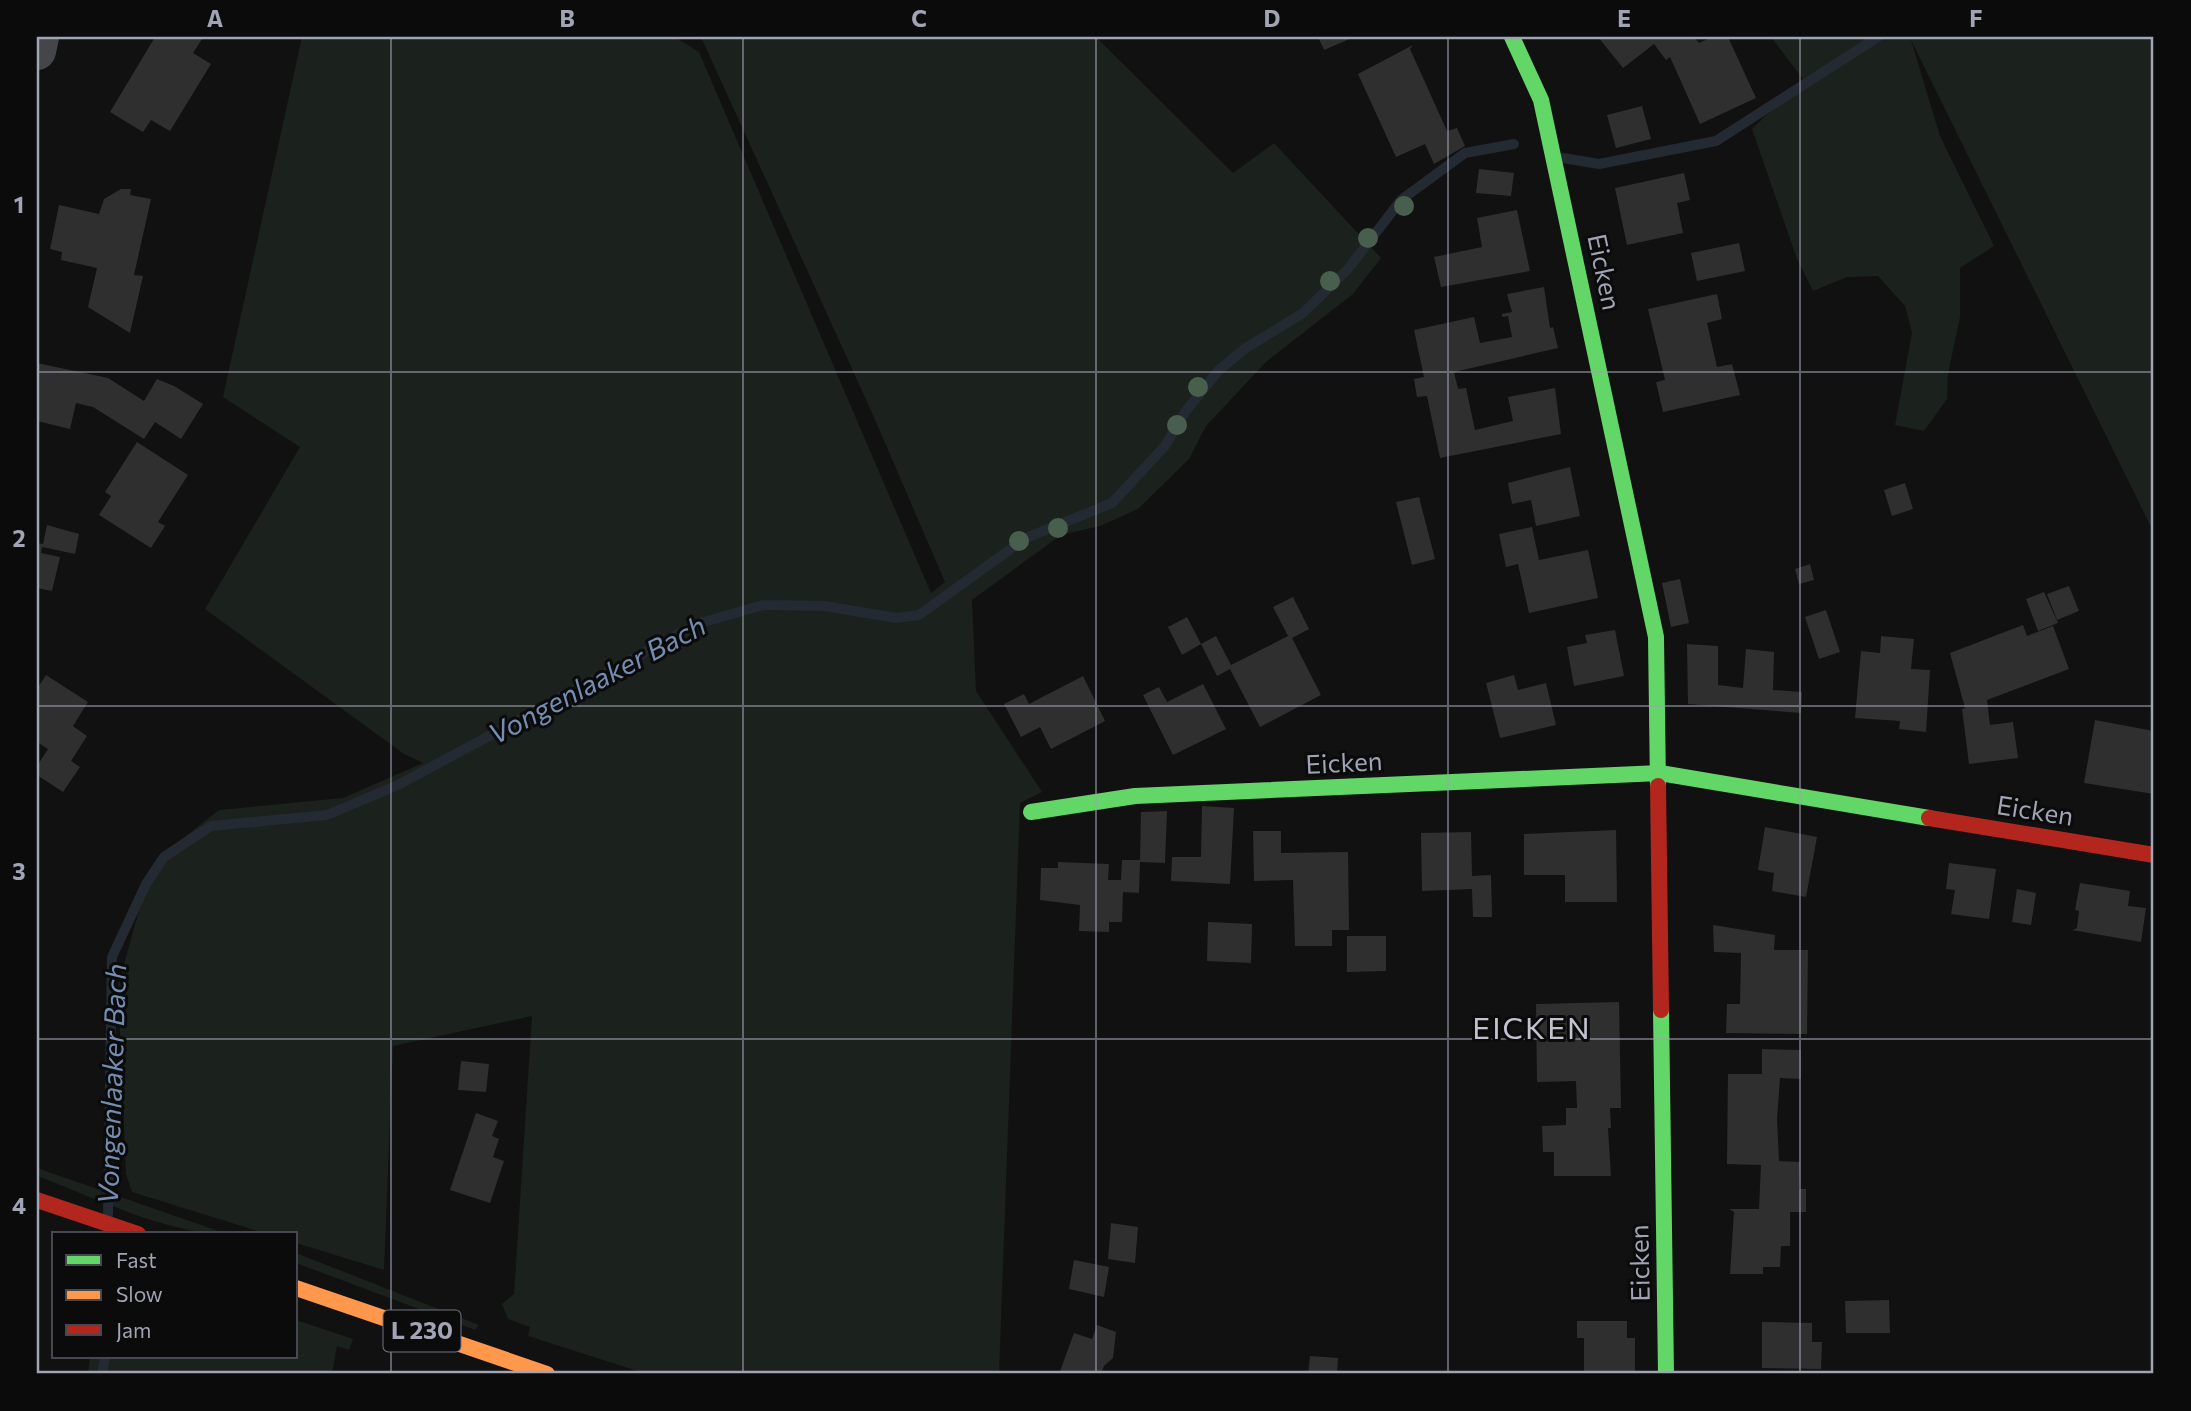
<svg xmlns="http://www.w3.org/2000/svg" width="2191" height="1411" viewBox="0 0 2191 1411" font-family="Commissioner,sans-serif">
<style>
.green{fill:#1b211c}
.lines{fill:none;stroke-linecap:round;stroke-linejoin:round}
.stream{stroke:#242a32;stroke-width:10}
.building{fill:#2f2f30}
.street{stroke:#45464a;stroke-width:38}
.fast{stroke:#63d668;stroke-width:16}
.slow{stroke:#ff974d;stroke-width:16}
.jam{stroke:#b3261e;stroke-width:16}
.tree{fill:#495f4d}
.grid{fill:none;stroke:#a0a4b3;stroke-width:2;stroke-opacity:0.55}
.labels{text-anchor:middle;stroke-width:6;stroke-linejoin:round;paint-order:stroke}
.shield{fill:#0b0b0c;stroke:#737681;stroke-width:2}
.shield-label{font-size:24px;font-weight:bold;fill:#a0a4b3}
.street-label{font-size:26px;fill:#a0a4b3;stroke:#0b0b0c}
.water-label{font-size:28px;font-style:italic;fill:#758db1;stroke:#0b0b0c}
.quarter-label{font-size:30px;letter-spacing:2px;fill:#c2c3cf;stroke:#0b0b0c}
.neatline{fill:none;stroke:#a0a4b3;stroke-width:2.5}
.grid-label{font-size:23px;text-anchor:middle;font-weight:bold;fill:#a0a4b3}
</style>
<rect width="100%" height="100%" fill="#111"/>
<!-- green -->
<path class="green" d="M302,37H675L699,52L931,593L945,582L873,415L701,37H1096L1233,173L1274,143L1381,258L1353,294L1266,362L1206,426L1189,459L1138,509L1100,526L1061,535L972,600L976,691L1042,792L1020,803L999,1374H647L528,1336L530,1327L508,1319L502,1304L514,1294L532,1016L393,1046L384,1270L296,1243V1234H267L132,1192L126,1174L118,986L144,892L168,850L219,810L343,798L423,763L404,754L205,609L300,447L223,397Z
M1771,37H2154V533L1911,40L1940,136L1994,246L1960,268V317L1948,374L1947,399L1924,431L1895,425L1912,333L1905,306L1878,276L1847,277L1813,291L1797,259L1752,129L1803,79Z
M37,1168L227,1234C166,1234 94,1197 37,1176Z
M296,1253L479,1325L475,1330L296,1263Z
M296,1320L353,1339L349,1350L337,1346L332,1374H88L90,1357H296Z"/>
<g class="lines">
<!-- stream -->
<path class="stream" d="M1563,158L1599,164L1716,141L1878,37
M108,1215L112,957L146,884L164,857L211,826L327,815L398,785L697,624L763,605L825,606L896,618L919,615L1026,538L1112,503L1165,446L1185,412L1219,370L1246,348L1303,313L1348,269L1401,200L1465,153L1514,144
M102,1374L105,1357"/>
</g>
<!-- building -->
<path class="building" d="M155,37H199L202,39L193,53L211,64L170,131L151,120L143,132L110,112Z
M1318,37H1354L1324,50Z
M1598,37H1694L1699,43L1712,37H1728L1756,98L1700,124L1670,57L1666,60L1654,44L1623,68Z
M1413,45L1410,49L1447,131L1457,128L1465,146L1434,164L1425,144L1396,157L1358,74Z
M1642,106L1651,139L1616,148L1607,115Z
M1479,169L1514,173L1511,196L1476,193Z
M1684,173L1690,200L1677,203L1683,233L1627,245L1615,188Z
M121,189H131L130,195L151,199L134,275L143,276L130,333L88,307L97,268L61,260L62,252L50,249L59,205L99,214L104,199Z
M1517,210L1530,271L1441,287L1434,257L1482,247L1477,218Z
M1739,243L1745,271L1697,281L1691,253Z
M1544,287L1550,328L1553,327L1558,348L1454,372L1458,389L1466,388L1475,430L1513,421L1508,397L1555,388L1561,434L1440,458L1427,396L1417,397L1414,379L1424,377L1414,330L1474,317L1480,343L1512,337L1508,316L1502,317V314L1512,312L1507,294Z
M1717,294L1722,319L1707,323L1717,367L1732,364L1740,395L1663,412L1656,382L1665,380L1648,309Z
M37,363L108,378L144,401L157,379L174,386L203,404L181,439L155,422L144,439L93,407L76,403L70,429L37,421Z
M137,442L188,475L158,522L165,526L151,548L99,515L111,496L105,492Z
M1570,467L1580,516L1536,526L1531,500L1512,504L1508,483Z
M1905,483L1913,509L1892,516L1884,490Z
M1419,497L1435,559L1412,565L1396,502Z
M47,525L79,534L75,554L42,547L41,553L60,557L52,591L37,588V543L43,544Z
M1532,527L1539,560L1588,550L1598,598L1529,613L1518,564L1506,567L1499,534Z
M1810,564L1814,580L1799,584L1795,569Z
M1680,579L1689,623L1671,627L1662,583Z
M2069,586L2079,611L2057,620L2047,594Z
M2044,592L2058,623L2038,631L2026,599Z
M1293,597L1309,629L1292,638L1321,695L1260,727L1230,669L1217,676L1201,644L1216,636L1231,665L1288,636L1273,607Z
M1826,610L1840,652L1819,659L1805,617Z
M1187,617L1201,644L1182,655L1168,627Z
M2023,625L2027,636L2053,626L2069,669L1987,700L1990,725L2013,722L2018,758L1969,764L1962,709L1965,708L1950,653Z
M1615,630L1624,676L1574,686L1567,647L1587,643L1585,635Z
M1881,636L1914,639L1911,669L1930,670L1926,732L1899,729L1900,721L1855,718L1861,651L1880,653Z
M1687,644L1718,646V685L1743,688L1746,649L1774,652L1773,690L1802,692L1801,713L1688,704Z
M46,675L88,702L73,726L87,736L71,761L80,767L63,792L37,775V766L48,749L37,742V689Z
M1514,675L1518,690L1546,683L1556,725L1500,738L1486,683Z
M1083,676L1105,721L1051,749L1040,727L1021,737L1004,704L1024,694L1029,704Z
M1203,684L1226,729L1173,755L1143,695L1159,687L1167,702Z
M2095,720L2154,731V794L2084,783Z
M1202,806L1234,808L1230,884L1171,881L1172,857H1201Z
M1167,811L1165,863L1140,862L1139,893L1123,892L1122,922H1109V932L1079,931L1080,905L1040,900L1041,868H1058V862L1109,864L1108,880H1121L1122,860H1140L1141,812Z
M1765,827L1817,837L1806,897L1772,891L1774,873L1758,870Z
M1616,830L1617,902H1565V875H1524V834Z
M1253,831H1281V853L1348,852L1349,930H1332V946H1295L1293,880L1254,881Z
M1471,832L1472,876L1491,875L1492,917H1473L1472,889L1422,891L1421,833Z
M1949,863L1996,869L1989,919L1951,914L1955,890L1946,889Z
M2080,883L2130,891L2128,906L2146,908L2141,942L2072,930L2077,928L2079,911L2075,910Z
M2017,889L2036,893L2031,925L2012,922Z
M1208,922L1252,924L1251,963L1207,961Z
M1713,925L1775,935L1774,950H1808L1807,1034L1726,1033L1727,1004H1740L1741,953L1714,952Z
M1347,936H1386V971L1347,972Z
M1619,1002L1621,1108H1610L1611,1128H1608L1611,1176H1554V1152H1543L1542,1126L1566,1125V1108H1577L1576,1081L1537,1082L1536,1004Z
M1762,1049L1801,1050V1079L1780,1078L1777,1119L1779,1161L1800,1162L1799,1189H1806V1212H1790V1246H1781L1780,1267H1763V1274H1730L1734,1212L1729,1209H1759L1761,1165L1727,1164L1728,1074H1762Z
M461,1061L489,1064L486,1092L458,1090Z
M476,1113L498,1121L492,1136L499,1139L493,1157L504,1161L490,1203L450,1190Z
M1111,1223L1138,1227L1135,1263L1108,1259Z
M1074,1260L1109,1267L1104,1297L1069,1289Z
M1889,1300L1890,1333H1846L1845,1301Z
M1577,1321H1627V1338H1635V1374H1584V1338H1577Z
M1762,1322L1812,1323V1342H1822L1821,1369L1762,1368Z
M1097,1325L1116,1332L1113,1358L1104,1366L1101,1374H1059L1074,1333L1092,1339Z
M1310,1356L1338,1358L1337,1374H1308Z"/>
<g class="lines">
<!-- street -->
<path class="street" d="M37,51L40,37"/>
<!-- fast -->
<path class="fast" d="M1512,37L1541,100L1656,637L1658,786
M1031,812L1135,796L1660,773L1929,818
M1661,1010L1666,1374"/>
<!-- slow -->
<path class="slow" d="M296,1288L547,1374"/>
<!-- jam -->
<path class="jam" d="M1658,786L1661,1010
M1929,818L2154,855
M37,1200L138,1234"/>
</g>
<!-- trees -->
<g class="tree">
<circle cx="1404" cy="206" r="10"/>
<circle cx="1368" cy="238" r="10"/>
<circle cx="1330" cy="281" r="10"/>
<circle cx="1198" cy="387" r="10"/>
<circle cx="1177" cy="425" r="10"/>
<circle cx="1058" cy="528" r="10"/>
<circle cx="1019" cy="541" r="10"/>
</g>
<!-- grid -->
<path class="grid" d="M391,37V1374M743,37V1374M1096,37V1374M1448,37V1374M1800,37V1374M37,372H2154M37,706H2154M37,1039H2154"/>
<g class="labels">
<!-- shield labels -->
<rect class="shield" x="383.5" y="1310.5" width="77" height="41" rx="5"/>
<g class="shield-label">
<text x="422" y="1339">L 230</text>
</g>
<!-- street labels -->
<g class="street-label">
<text transform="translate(1604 272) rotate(78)" y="9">Eicken</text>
<text transform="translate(1344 763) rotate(-3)" y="9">Eicken</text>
<text transform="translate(2035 811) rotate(9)" y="9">Eicken</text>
<text transform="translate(1640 1263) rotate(-91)" y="9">Eicken</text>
</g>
<!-- water labels -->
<g class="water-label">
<text transform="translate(597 680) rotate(-28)" y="10">Vongenlaaker Bach</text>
<text transform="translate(112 1084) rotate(-88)" y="10">Vongenlaaker Bach</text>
</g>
<!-- quarter labels -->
<g class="quarter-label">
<text x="1532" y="1039">EICKEN</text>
</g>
</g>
<!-- border -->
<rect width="2191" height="1411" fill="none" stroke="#0b0b0c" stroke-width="77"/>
<!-- legend -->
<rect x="52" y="1232" width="245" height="126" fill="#0b0b0c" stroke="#47484f" stroke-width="2"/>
<rect x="66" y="1255" width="35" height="10" fill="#63d668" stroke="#47484f" stroke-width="2"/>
<text x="116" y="1268" font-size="21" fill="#a0a4b3">Fast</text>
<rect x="66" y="1290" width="35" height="10" fill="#ff974d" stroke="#47484f" stroke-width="2"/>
<text x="116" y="1302" font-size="21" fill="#a0a4b3">Slow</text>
<rect x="66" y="1325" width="35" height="10" fill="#b3261e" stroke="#47484f" stroke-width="2"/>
<text x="116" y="1338" font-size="21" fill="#a0a4b3">Jam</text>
<rect x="38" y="38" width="2114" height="1334" class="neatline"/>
<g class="grid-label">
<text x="215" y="27">A</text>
<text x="567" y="27">B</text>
<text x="919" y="27">C</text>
<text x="1272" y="27">D</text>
<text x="1624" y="27">E</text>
<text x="1976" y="27">F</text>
<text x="19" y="213">1</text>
<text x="19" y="547">2</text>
<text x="19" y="880">3</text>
<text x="19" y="1214">4</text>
</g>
</svg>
